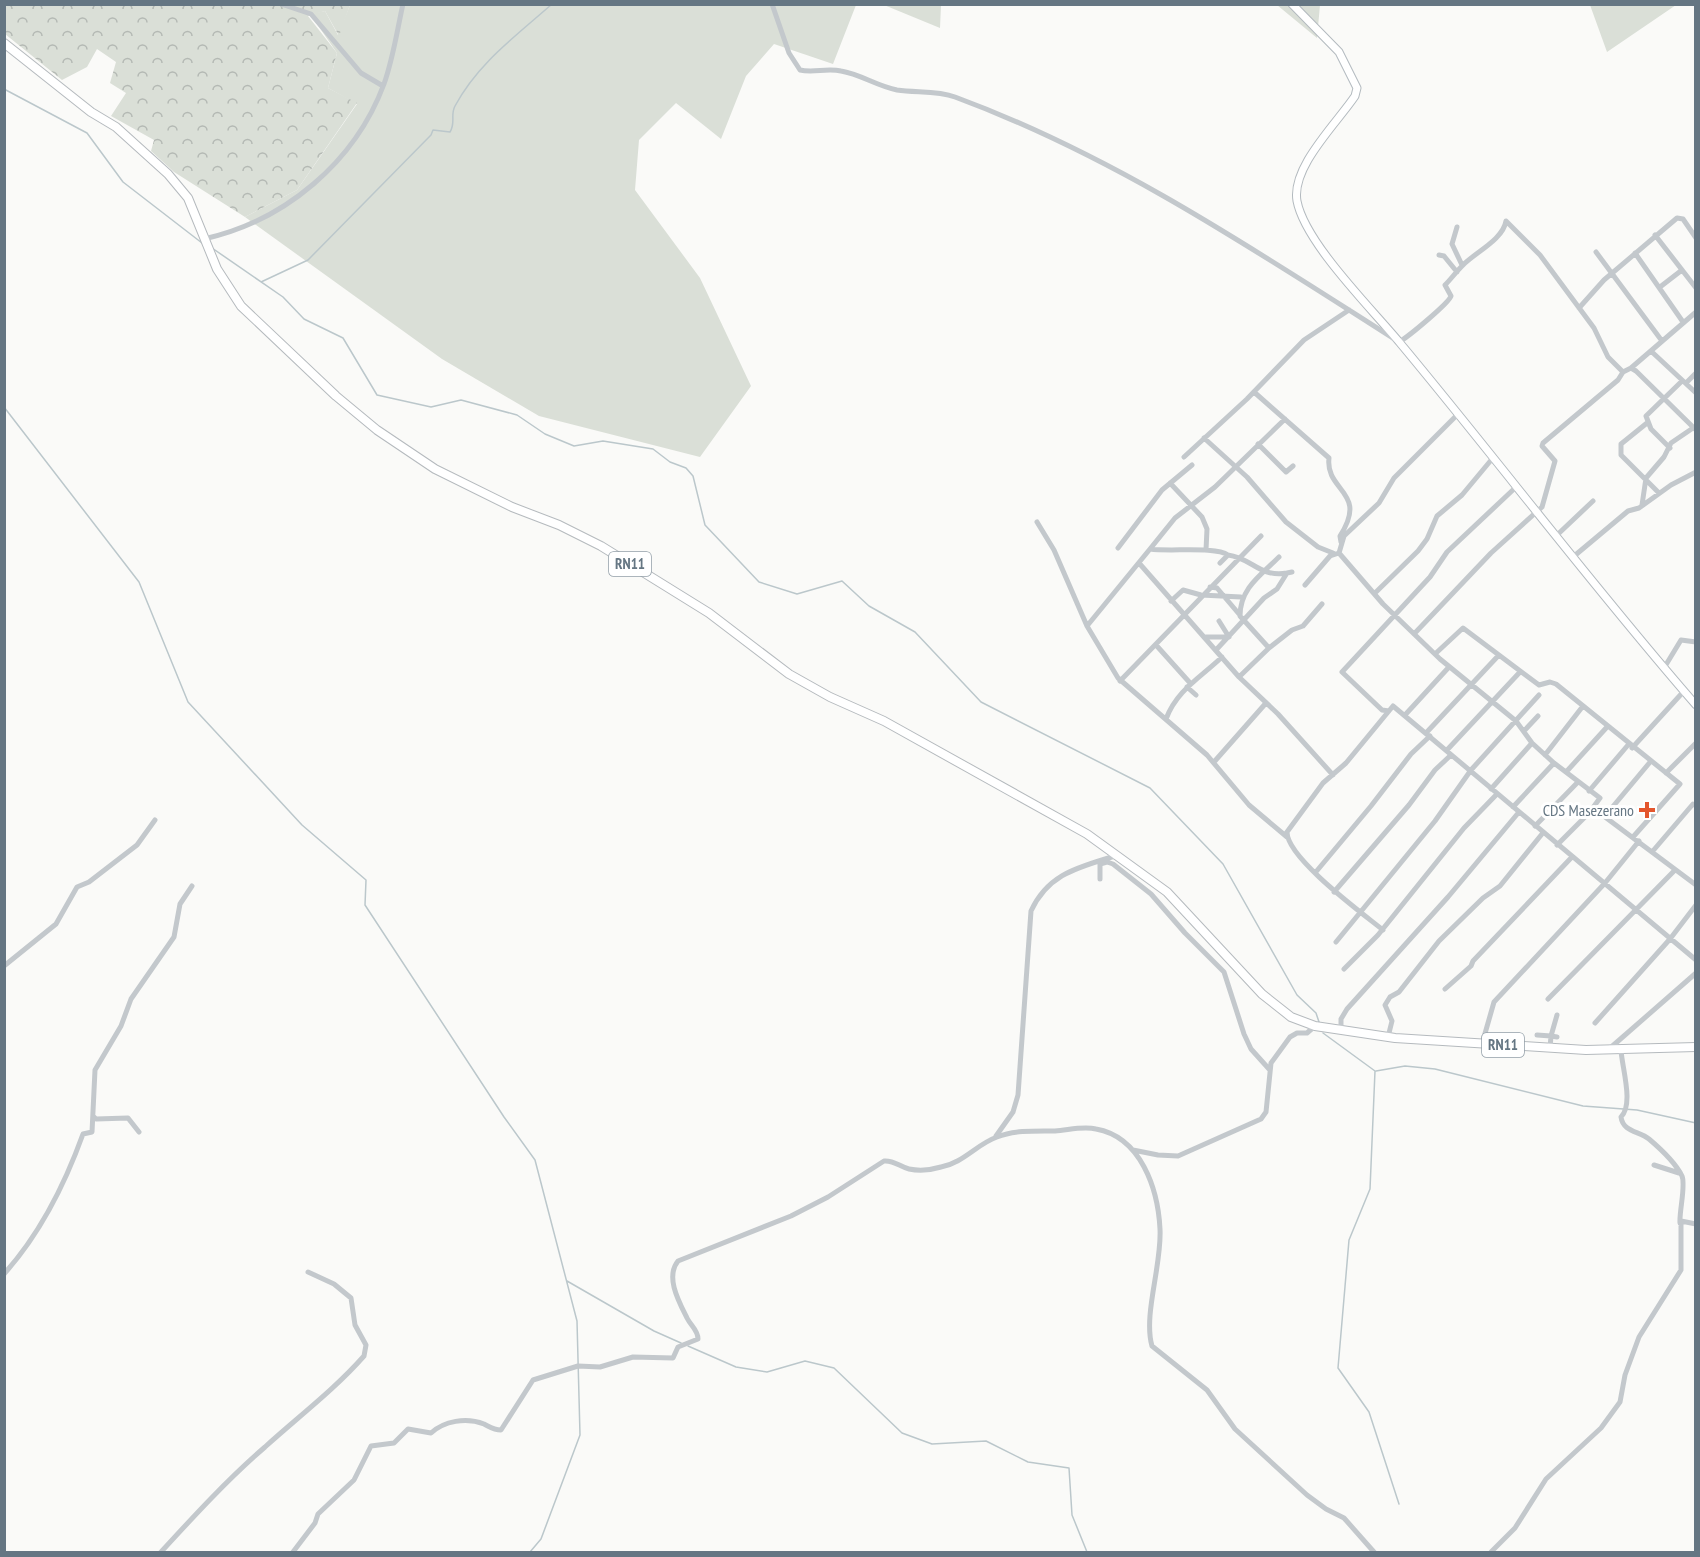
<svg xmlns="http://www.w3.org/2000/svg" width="1700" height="1557" viewBox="0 0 1700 1557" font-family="'PT Sans Narrow',sans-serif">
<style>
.green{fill:#dadfd7}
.forest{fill:url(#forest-crowns)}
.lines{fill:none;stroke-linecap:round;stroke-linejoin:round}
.stream{stroke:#bbc7cb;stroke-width:1.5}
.secondary-casing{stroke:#b3babf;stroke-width:9}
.primary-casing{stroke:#b5babe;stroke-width:10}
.street{stroke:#c3c8cc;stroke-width:5}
.secondary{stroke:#fff;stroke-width:7}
.primary{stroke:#fff;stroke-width:8}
.poi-dot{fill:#e4572e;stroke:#fff;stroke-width:2}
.labels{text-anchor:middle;stroke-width:6;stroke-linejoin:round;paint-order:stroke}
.shield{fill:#fff;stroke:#939fa8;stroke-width:1.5}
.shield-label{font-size:15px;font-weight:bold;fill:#657683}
.poi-label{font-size:16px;fill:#657683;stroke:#fff;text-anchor:end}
</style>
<defs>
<pattern id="forest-crowns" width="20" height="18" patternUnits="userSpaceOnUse" patternTransform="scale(1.5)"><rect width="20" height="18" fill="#dadfd7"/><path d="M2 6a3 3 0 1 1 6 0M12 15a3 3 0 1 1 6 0" fill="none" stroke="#b4b9b4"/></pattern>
</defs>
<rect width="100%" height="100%" fill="#fafaf8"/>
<!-- green -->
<path class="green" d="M350,5H856L833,64L774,44L746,76L721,139L676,103L639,140L635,190L700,278L751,386L700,457L539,416L442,359L245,217L297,190L357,104L328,88L337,53L310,14L325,11L338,35Z
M884,5H941L940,28Z
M1277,5H1320L1317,38Z
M1590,5V4L1676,5L1607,52Z"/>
<!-- forest -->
<path class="forest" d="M4,5H350L339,36L325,11L308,16L337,53L328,88L357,103L297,190L245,217L174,172L151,151L154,140L111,116L126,93L110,83L116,62L97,49L87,67L62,80L5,34Z"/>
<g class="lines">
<!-- stream -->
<path class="stream" d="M4,89L87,133L123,182L202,243
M212,248L283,297L304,319L343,338L377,395L431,407L461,400L517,415L545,434L574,446L603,441L653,449L670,462L686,468L693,476L705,525L759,582L797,594L842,581L869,606L915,632L981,702L1150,788L1223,864L1297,995L1316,1013L1319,1022
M261,282L308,260L431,135L433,130L450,132C456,123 450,115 455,106C478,63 516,36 552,4
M4,407L139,582L188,702L302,825L366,880L365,905L504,1117L535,1160L577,1321L580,1435L541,1539L530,1552
M1323,1033L1375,1071L1370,1189L1349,1240L1338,1368L1369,1412L1399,1504
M1376,1071L1405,1066L1435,1069L1583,1106L1637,1110L1696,1123
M567,1281L654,1331L681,1343
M688,1346L736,1367L767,1372L805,1361L834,1368L902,1433L932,1444L986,1441L1028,1462L1069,1468L1072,1515L1087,1552"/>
<!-- secondary casing -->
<g class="secondary-casing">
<path id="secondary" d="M1292,4L1339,52L1357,88L1355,96C1337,123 1291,167 1297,201C1305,243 1372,309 1400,343C1500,463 1593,587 1696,705"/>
</g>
<!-- primary casing -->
<g class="primary-casing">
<path id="primary" d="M4,43L91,112L116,127L168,174L188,198L217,269L241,306L336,396L377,430L435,469L512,507L559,525L601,546L709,613L789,674L830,697L884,721L1087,834L1167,892L1262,994L1291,1017L1315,1026L1395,1038L1586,1050L1696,1047"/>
</g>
<!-- street -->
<path class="street" d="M281,4L311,14L361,73L383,86
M772,4L789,53L800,70C813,73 827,68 841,71C860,74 877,86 897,90C916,93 937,90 955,97C1115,156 1256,251 1399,342C1408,337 1449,303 1451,296L1445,285C1451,279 1456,272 1462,266C1474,253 1503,240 1506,221L1540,255L1594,328L1608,357L1623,372L1631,368L1636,371L1696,430
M1457,227L1452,244L1462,265
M1655,235L1696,288
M204,239C285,221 355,162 384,84C393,59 397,31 403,4
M1596,252L1662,341
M1635,253L1683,322
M1439,255L1444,256L1457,272
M1660,287L1682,270
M1579,308L1604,280L1677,218L1683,219L1696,238
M1652,352L1696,393
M1631,368L1696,312
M1686,383L1696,373
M1254,392L1329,458C1325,492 1369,491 1340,536L1341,542
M1647,423L1621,444V455L1659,493
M1204,438L1247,477L1286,522L1318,547L1333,553
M1258,444L1286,472L1293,466
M1670,448L1651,429L1646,416L1681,382
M1184,457L1247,399L1304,340L1349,310
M1170,483L1202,517L1207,529L1206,550
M1642,505L1646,478L1664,457L1671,443L1693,428
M1037,522L1054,550L1087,626L1118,678L1207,755L1249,805L1287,837
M1556,536L1593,501
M1118,548L1162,490L1192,465
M1150,549L1175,518L1215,487L1285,419
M1339,553L1344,536L1379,503L1394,478L1457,415
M1573,557L1628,511L1639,508L1671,485L1696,472
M1139,563L1239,677L1278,714L1333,775
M1220,563L1228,555C1252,558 1260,578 1287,573
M1305,585L1330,556L1339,553L1383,604L1440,659L1516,721L1532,743L1554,763L1600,798L1589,813L1557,845
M1210,587L1217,588L1239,614
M1375,593L1418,551L1427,539L1437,516L1462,495L1492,459
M1171,601L1183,590L1201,595L1241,597
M1219,621L1229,637
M1087,626L1150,549C1170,552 1215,546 1228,555
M1414,634L1491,553L1542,507L1555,461L1542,446L1543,443L1618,380L1623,372
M1206,637H1228
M1156,645L1191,684
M1269,648L1240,616C1240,588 1261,575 1279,557
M1216,650L1264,598L1277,589L1287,573L1292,572
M1435,654L1463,628L1539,685L1550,682L1556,684L1680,784L1633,837
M1664,668L1681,640L1696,642
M1239,677L1269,648L1292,630L1303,626L1322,604
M1120,681L1261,536
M1187,687L1196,695
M1389,711L1382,710L1342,672L1430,577L1447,552L1515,488
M1405,715L1449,667
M1166,719C1177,690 1200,678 1222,657
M1524,731L1538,716
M1426,733L1498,656
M1632,748L1684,691
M1447,750L1520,672
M1545,755L1583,706
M1214,762L1266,703
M1567,771L1607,727
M1666,773L1696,743
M1491,789L1532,743
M1589,791L1628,745
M1513,807L1554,763
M1593,808L1696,885
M1605,816L1651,761
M1535,826L1577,783
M1652,852L1693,804L1696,806
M1315,873L1371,806L1411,754L1430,736
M1100,879V864L1107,862L1113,864L1151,894L1185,933L1224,972L1244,1034L1251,1049L1269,1069
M1334,892L1409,805L1435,770L1451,755
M1383,930C1362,913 1287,858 1287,832L1323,783L1346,763L1393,706L1696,960
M1336,942L1435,821L1471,770L1539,695
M4,966L56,924L77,887L89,882L137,845L155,820
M1344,969L1378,935L1464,828L1497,794
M1445,989L1471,966L1473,961L1571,858
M1548,999L1675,870
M1557,1015L1551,1036L1557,1037
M1595,1023L1670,939L1696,905
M1341,1030V1019L1347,1009L1448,897L1519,812
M1537,1035L1551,1036L1550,1048
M1388,1037L1392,1021L1385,1005L1390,997L1399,992L1439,941L1483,898L1500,886L1542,834
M1482,1044L1494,1002L1605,883L1639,841
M1609,1049L1696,973
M1621,1050C1622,1068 1634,1104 1621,1117C1623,1132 1639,1131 1649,1139C1662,1150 1675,1162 1682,1176C1686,1185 1679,1212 1680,1223
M93,1116L96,1119L128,1118L139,1132
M996,1136L1013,1112L1018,1095L1031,911C1049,872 1081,867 1118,855
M1133,1150L1158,1155L1178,1156L1261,1119L1266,1112L1271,1063L1290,1037L1297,1033H1307L1315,1026
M1654,1165L1679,1173
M4,1274C40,1234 65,1184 83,1134L92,1132L95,1070L121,1026L131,999L174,937L180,904L192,886
M161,1552C194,1516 228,1479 265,1447C298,1417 334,1390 364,1356L366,1345L355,1325L351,1298L334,1284L308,1272
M293,1552L315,1523L318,1514L354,1480L371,1446L394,1443L408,1429L431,1433C444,1421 466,1417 484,1424C490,1427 494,1430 501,1430L533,1380L578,1366L600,1367L633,1357L673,1358L678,1347L698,1339C698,1330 691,1326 687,1318C679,1302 665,1277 678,1261L791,1216L828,1197L884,1161C894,1160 900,1167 909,1169C919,1171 931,1170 941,1167C963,1163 977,1144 997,1137C1015,1130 1036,1131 1055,1131C1069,1130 1083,1126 1096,1129C1141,1137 1158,1189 1160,1229C1162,1265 1143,1315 1152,1346L1207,1390L1235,1429L1307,1495L1326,1509L1344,1518L1374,1552
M1491,1552L1515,1528L1546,1479L1601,1428L1620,1402L1625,1375L1639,1337L1681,1270V1221L1696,1224"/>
<!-- secondary -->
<use href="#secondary" class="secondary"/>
<!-- primary -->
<use href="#primary" class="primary"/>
</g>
<!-- markers -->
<path class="poi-dot" d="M1644 801h6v6h6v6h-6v6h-6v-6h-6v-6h6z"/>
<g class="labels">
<!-- shield labels -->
<g class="shield">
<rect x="609" y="552" width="42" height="24" rx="4.5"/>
<rect x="1482" y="1033" width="42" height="24" rx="4.5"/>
</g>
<g class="shield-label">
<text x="630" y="569">RN11</text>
<text x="1503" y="1050">RN11</text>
</g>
<!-- poi labels -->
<g class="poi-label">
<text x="1634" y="816">CDS Masezerano</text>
</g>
</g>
<!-- border -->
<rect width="1700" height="1557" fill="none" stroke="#657683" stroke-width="12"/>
</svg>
